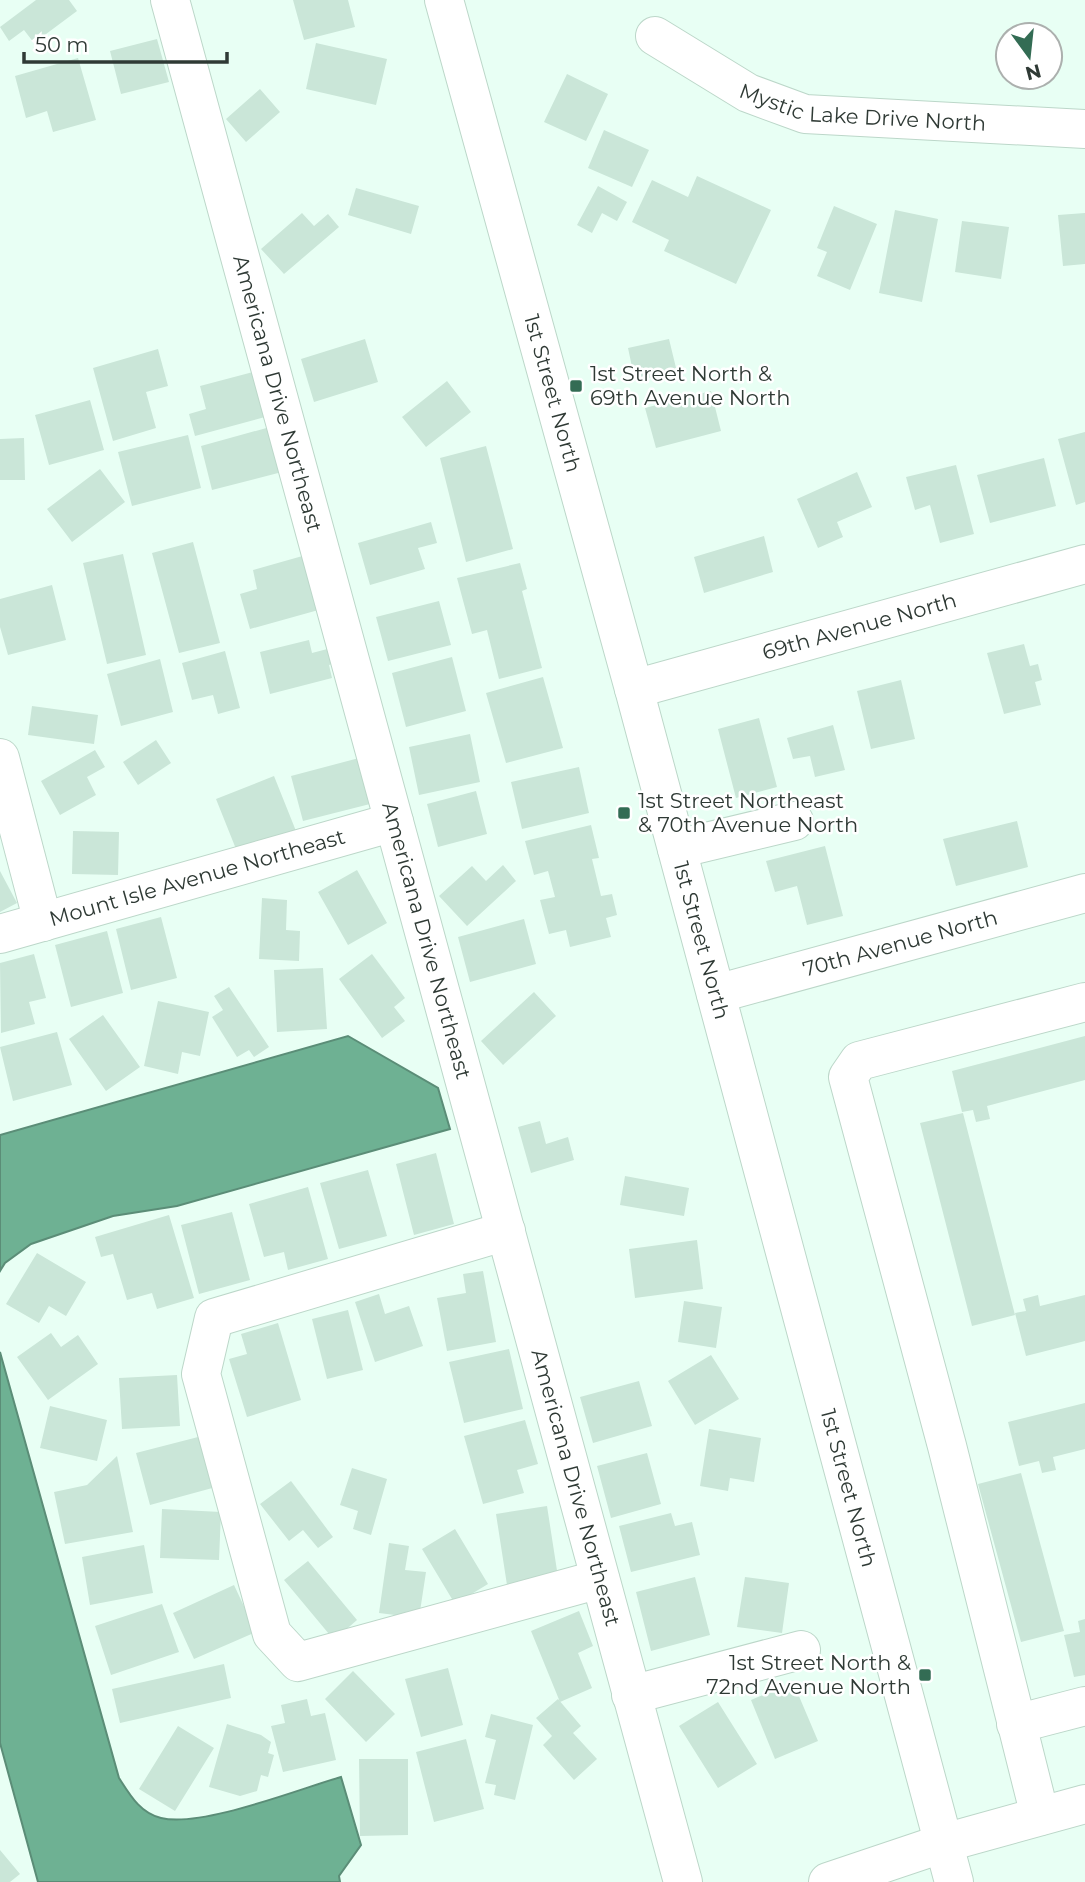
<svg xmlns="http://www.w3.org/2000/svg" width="1085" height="1882" viewBox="0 0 1085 1882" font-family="Montserrat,sans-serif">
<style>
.water{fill:#6eb193;stroke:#5b8d77;stroke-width:2}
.building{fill:#cae6d8}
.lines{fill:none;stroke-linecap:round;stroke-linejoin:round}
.minor-casing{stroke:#bcd7c9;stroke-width:40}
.minor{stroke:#fff;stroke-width:38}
.poi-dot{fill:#336c54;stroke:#fff;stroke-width:2.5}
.labels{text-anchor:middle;stroke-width:5;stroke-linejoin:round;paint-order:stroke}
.street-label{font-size:21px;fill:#2f3a35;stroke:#fff}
.poi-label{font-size:21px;fill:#2f3a35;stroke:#fff;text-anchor:start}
</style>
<rect width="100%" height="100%" fill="#e8fff4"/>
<!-- water -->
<path class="water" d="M348,1036L438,1088L450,1129L177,1206L113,1216L31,1244L5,1263L0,1271V1135Z
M0,1352L119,1778C130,1795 140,1813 161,1818C201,1828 299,1789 341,1777L361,1845L339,1876L340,1882H38L0,1743Z"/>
<!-- building -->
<path class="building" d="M36,0H69L77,11L34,43L24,30L9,41L0,27Z
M293,0H348L355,27L304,40Z
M157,39L169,82L121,94L110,51Z
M316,43L387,59L376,105L306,89Z
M78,58L96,120L53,132L47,111L26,118L15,76Z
M567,74L608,94L586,141L544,122Z
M260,89L280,112L246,142L226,119Z
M604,130L649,150L632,187L588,168Z
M697,176L771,210L736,284L664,251L669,240L632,222L652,180L688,197Z
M598,186L627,202L617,221L602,213L592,233L577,225Z
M356,188L419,206L411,234L348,215Z
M834,206L877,224L850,290L817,276L827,252L817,248Z
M895,210L938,219L922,302L879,293Z
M302,213L314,226L328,214L339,227L284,274L261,249Z
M1085,213V264L1063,266L1058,215Z
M962,221L1009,227L1001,279L955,272Z
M365,339L378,382L314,402L301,359Z
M669,339L677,372L635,381L628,348Z
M158,349L168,386L146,392L156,428L113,441L93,368Z
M253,372L265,417L195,436L189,414L206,409L200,386Z
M447,381L471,412L426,447L402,417Z
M711,391L721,431L656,448L645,408Z
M90,400L104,450L49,465L35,415Z
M270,427L282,472L212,490L201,446Z
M1085,432V502L1076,505L1058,439Z
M188,435L201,488L132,506L118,452Z
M24,438L25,480H0V439Z
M486,446L513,549L466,562L440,458Z
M1044,458L1056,506L990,523L977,475Z
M956,465L974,534L940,543L930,505L915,510L906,477Z
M100,469L125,502L72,542L47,509Z
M857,472L872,507L837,522L843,537L818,548L797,499Z
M431,522L437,543L418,548L425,569L370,585L358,543Z
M764,536L773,572L704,593L694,557Z
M193,542L220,643L179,653L152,553Z
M123,554L146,655L107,664L83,563Z
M306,555L322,609L250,629L240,594L257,589L253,570Z
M520,563L527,589L522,591L542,668L499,679L487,630L472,634L457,578Z
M52,585L66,640L8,655L0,627V599Z
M439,601L451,645L388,661L376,617Z
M309,640L312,653L335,647L339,662L329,665L332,678L270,694L260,652Z
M1024,644L1030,666L1038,664L1042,680L1035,682L1041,705L1004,714L987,653Z
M225,651L240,708L218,714L213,695L192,700L182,663Z
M452,657L466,711L406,727L392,673Z
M160,659L173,712L121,726L107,674Z
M543,677L563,748L506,763L486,693Z
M901,680L915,739L871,749L857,691Z
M32,706L98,715L94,744L28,735Z
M759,718L777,787L736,798L718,729Z
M833,725L845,770L815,777L810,756L793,759L787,738Z
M470,734L480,782L419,795L409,747Z
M156,740L171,763L138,785L123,762Z
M95,750L105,767L87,777L96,795L60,815L41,781Z
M359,758L370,804L303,821L291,776Z
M579,767L589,813L522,829L511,782Z
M274,776L296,831L238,854L216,799Z
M476,791L487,834L438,847L427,804Z
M1017,821L1028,867L956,886L943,839Z
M591,825L599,858L592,859L601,896L612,894L617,915L606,918L611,937L570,947L566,930L549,934L540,900L555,897L548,871L534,875L525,841Z
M73,831L119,832L118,875L72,874Z
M825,846L843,916L807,925L797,886L775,892L766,861Z
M503,865L516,881L467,926L439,896L472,866L486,881Z
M357,870L387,923L348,945L318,892Z
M0,871L17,903L0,912Z
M262,898L287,900L286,930L300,931L299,961L259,959Z
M161,917L177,978L131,990L116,929Z
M524,919L536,964L470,982L458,937Z
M107,931L123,993L71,1007L55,945Z
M34,954L46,998L29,1002L35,1024L1,1033L0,963Z
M372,954L405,998L394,1007L405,1021L382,1038L339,979Z
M323,968L327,1029L277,1032L274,970Z
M229,987L269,1047L254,1057L249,1050L237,1057L212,1017L223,1010L214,996Z
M534,992L556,1016L503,1065L481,1041Z
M158,1001L209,1012L200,1056L182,1052L178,1074L144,1066Z
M103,1015L140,1067L106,1091L69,1039Z
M57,1032L72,1085L13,1101L0,1047Z
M1085,1036V1080L987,1106L990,1119L976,1122L973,1110L962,1112L952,1071Z
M963,1113L1015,1315L972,1326L920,1123Z
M540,1121L546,1144L568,1137L574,1160L531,1173L518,1127Z
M436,1153L454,1224L414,1235L396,1164Z
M368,1170L387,1236L339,1249L320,1183Z
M625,1176L689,1188L684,1216L620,1205Z
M308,1187L328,1259L288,1270L284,1252L264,1257L249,1204Z
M232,1212L250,1280L199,1294L181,1225Z
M169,1215L194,1298L157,1309L152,1293L127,1300L113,1254L101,1257L95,1237Z
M697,1240L703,1289L635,1298L629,1249Z
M37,1253L86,1282L66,1316L49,1306L39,1323L6,1304Z
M483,1271L496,1342L447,1351L437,1298L466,1293L463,1274Z
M379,1294L385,1314L409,1306L423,1346L375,1362L355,1302Z
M1038,1295L1040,1306L1085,1295V1341L1026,1356L1015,1313L1026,1311L1023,1299Z
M684,1301L722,1307L716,1348L678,1342Z
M348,1310L363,1370L327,1379L312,1319Z
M278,1323L301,1400L247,1417L229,1359L247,1354L241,1334Z
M51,1333L61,1347L78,1335L98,1364L48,1400L17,1357Z
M509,1349L523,1409L464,1423L449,1362Z
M711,1355L739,1399L695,1425L668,1381Z
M177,1375L180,1426L122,1429L119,1378Z
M639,1381L652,1426L593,1443L580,1397Z
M1085,1403V1449L1053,1457L1056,1470L1042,1473L1039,1461L1019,1466L1008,1422Z
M50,1406L107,1420L97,1461L40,1448Z
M525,1420L538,1464L517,1470L524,1493L483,1504L464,1436Z
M709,1429L761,1438L754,1482L730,1478L728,1491L700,1486Z
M202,1436L216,1487L150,1505L136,1453Z
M647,1453L661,1504L611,1518L597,1466Z
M117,1456L133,1532L65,1544L54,1492L87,1485Z
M352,1468L387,1479L371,1535L353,1529L358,1511L340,1505Z
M1021,1473L1064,1631L1021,1642L978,1484Z
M291,1481L333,1537L318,1548L303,1530L289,1541L260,1504Z
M547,1506L558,1577L507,1585L496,1514Z
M162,1509L221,1512L219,1560L160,1558Z
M671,1513L675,1526L692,1522L700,1555L631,1572L619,1526Z
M455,1529L488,1584L455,1604L422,1549Z
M389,1543L409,1546L405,1570L426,1572L419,1618L379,1613Z
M144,1545L153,1593L90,1605L82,1557Z
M308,1561L357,1620L334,1640L284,1580Z
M695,1577L710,1635L651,1651L636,1592Z
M745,1577L789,1583L782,1633L737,1627Z
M234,1585L256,1632L194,1659L173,1613Z
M162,1604L179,1652L111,1675L95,1626Z
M579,1611L593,1646L578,1653L592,1688L560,1702L531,1631Z
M1085,1619V1675L1074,1677L1064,1635L1080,1632L1078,1621Z
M224,1664L231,1698L120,1723L112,1689Z
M448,1668L463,1725L421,1737L405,1679Z
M353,1671L395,1714L366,1742L325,1699Z
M793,1682L818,1741L775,1759L751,1700Z
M307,1699L311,1716L325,1713L336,1760L283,1772L271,1726L285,1723L281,1705Z
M558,1699L581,1726L573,1733L597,1759L574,1780L543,1745L552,1736L536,1718Z
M718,1702L757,1764L718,1788L679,1726Z
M491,1714L533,1725L515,1800L494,1795L496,1785L485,1783L496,1740L485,1737Z
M227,1724L261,1735L271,1742L268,1753L274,1755L268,1777L261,1775L257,1791L240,1796L209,1787Z
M178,1726L214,1748L175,1811L139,1789Z
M466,1739L484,1809L434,1822L416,1752Z
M359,1759H408V1835L360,1836Z
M0,1850L20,1874L10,1882H0Z"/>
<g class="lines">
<!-- minor casing -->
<g class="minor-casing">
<g id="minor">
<path id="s1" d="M170,0L683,1882"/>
<path id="s2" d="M444,0L634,689L954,1882"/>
<path id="s3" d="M655,36L748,93L805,114L1085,129"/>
<path id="s4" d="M634,689L1085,564"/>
<path d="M0,758L43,922"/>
<path d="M677,849L794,821"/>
<path id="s5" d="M0,934L394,822"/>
<path id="s6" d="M716,994L1085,893"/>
<path d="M506,1231L214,1318L201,1374L272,1634L298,1662L600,1579"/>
<path d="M631,1695L801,1650"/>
<path d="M1016,1724L1085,1706"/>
<path d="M1040,1816L947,1446L848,1077L859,1061L1085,1002"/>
<path d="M828,1882L944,1843L1085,1804"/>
</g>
</g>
<!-- minor -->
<use href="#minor" class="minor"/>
</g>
<!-- markers -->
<g class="poi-dot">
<rect x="569" y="379" width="14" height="14" rx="3.5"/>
<rect x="617" y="806" width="14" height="14" rx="3.5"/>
<rect x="918" y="1668" width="14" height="14" rx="3.5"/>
</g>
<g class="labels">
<!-- street labels -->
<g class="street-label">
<text dy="7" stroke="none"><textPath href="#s3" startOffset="226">Mystic Lake Drive North</textPath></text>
<text dy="7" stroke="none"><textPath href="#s2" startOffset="408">1st Street North</textPath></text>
<text dy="7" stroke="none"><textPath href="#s1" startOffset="408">Americana Drive Northeast</textPath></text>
<text dy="7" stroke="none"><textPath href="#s4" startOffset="234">69th Avenue North</textPath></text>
<text dy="7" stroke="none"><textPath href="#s5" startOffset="205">Mount Isle Avenue Northeast</textPath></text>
<text dy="7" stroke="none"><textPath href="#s2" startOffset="975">1st Street North</textPath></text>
<text dy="7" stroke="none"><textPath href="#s1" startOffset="975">Americana Drive Northeast</textPath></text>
<text dy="7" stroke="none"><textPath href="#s6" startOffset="191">70th Avenue North</textPath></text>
<text dy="7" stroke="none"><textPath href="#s1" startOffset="1542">Americana Drive Northeast</textPath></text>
<text dy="7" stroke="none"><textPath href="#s2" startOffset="1542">1st Street North</textPath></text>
</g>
<!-- poi labels -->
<g class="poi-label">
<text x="590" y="381">1st Street North &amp;<tspan x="590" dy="24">69th Avenue North</tspan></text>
<text x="638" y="808">1st Street Northeast<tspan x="638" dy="24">&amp; 70th Avenue North</tspan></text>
<text x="911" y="1670" text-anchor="end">1st Street North &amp;<tspan x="911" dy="24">72nd Avenue North</tspan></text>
</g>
</g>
<!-- north arrow -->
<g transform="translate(1029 56) rotate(165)"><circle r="33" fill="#ffffff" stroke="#acb0ae" stroke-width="2"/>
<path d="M0-5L12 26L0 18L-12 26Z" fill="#336c54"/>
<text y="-10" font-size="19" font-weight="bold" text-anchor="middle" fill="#2f3a35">N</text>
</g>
<!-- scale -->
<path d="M24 52v10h203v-10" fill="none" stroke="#2f3a35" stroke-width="3.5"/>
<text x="35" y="52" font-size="21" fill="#2f3a35" stroke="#ffffff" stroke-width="5" paint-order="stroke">50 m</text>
</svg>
